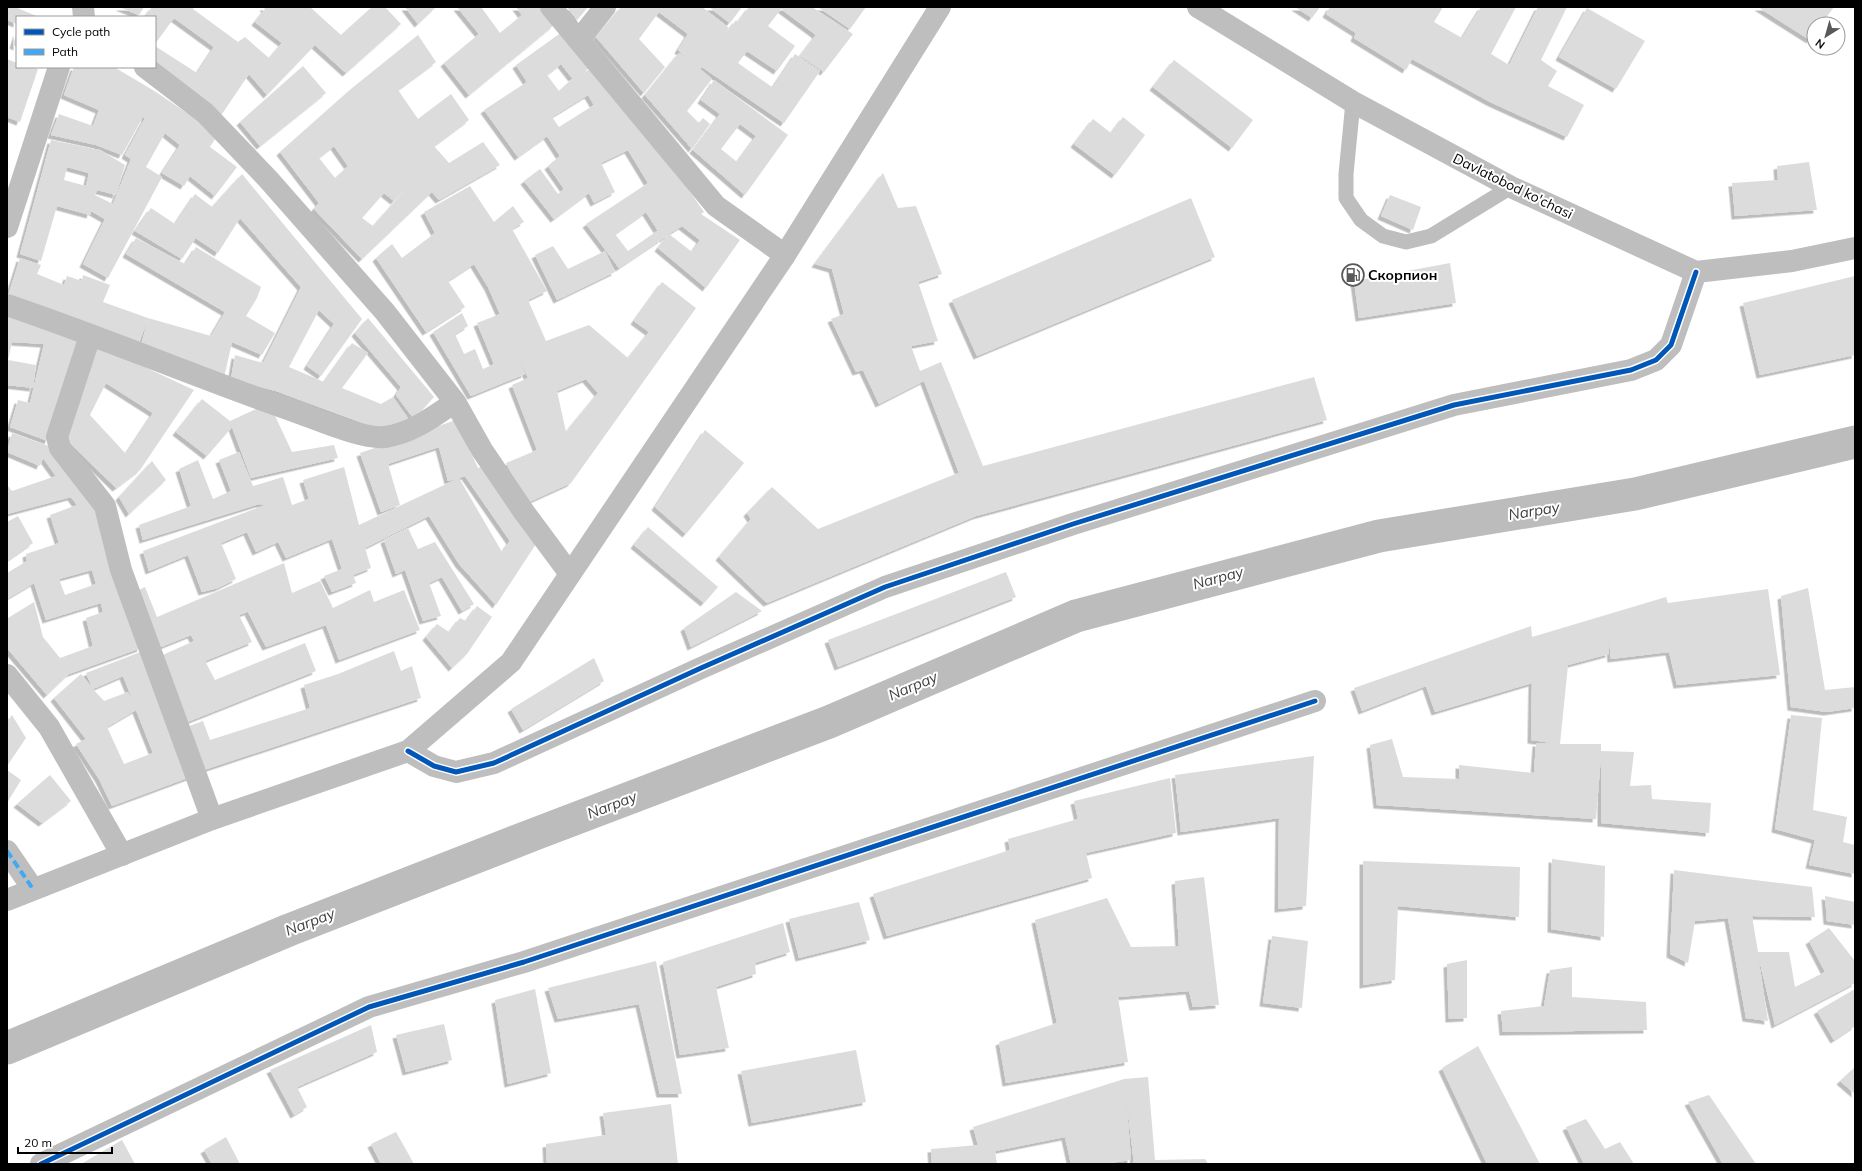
<svg xmlns="http://www.w3.org/2000/svg" width="1862" height="1171" viewBox="0 0 1862 1171" font-family="Mulish,sans-serif">
<style>
.lines{fill:none;stroke-linecap:round;stroke-linejoin:round}
.canal{stroke:#bcbcbc;stroke-width:33}
.building{fill:#dcdcdc;fill-rule:evenodd;filter:url(#shadow)}
.service{stroke:#bebebe;stroke-width:15}
.minor{stroke:#bebebe;stroke-width:22}
.tertiary{stroke:#bebebe;stroke-width:22}
.quiet{stroke:#3fa9f5;stroke-width:4;stroke-dasharray:8 4;stroke-linecap:butt}
.cycleway-casing{stroke:#fff;stroke-width:8}
.cycleway{stroke:#0057b8;stroke-width:5}
.labels{text-anchor:middle;stroke-width:4;stroke-linejoin:round;paint-order:stroke}
.street-label{font-size:14px;fill:#000;stroke:#fff}
.poi-label{font-size:14px;font-weight:bold;fill:#000;stroke:#fff;text-anchor:start}
.water-label{font-size:15px;font-style:italic;fill:#404040;stroke:#fff}
</style>
<defs>
<filter id="shadow"><feDropShadow dx="-3.5" dy="3.5" stdDeviation="0" flood-color="#0004"/></filter>
</defs>
<rect width="100%" height="100%" fill="#fff"/>
<g class="lines">
<!-- canal -->
<path class="canal" d="M7,1048L289,930L535,834L829,722L1076,616L1379,536L1635,494L1855,442"/>
</g>
<!-- building -->
<path class="building" d="M7,7H15L39,17H17V24L7,20Z
M119,7H144L139,15Z
M152,7H194L193,9L238,42L245,37L269,58L282,43L255,22L265,9L263,7H310L341,35L372,7H385L401,24L346,73L315,45L267,95L249,74L222,114L149,67H155V46L197,73L214,47L174,18L155,44V17H145Z
M405,7H434L435,8L418,24Z
M457,7H481L500,33L522,15L516,7H542L554,25L469,95L444,63L479,34Z
M567,7H588L577,20Z
M621,7H702L729,28L717,46L736,20L738,22L749,7H812L853,34L824,72L800,56L816,35L781,9L768,26L795,46L777,71L747,51L738,63L772,87L769,93L795,54L820,71L784,123L702,67L700,69L712,79L687,111L699,123L703,118L710,124L692,149L645,95L679,53L691,62L678,50L688,34L659,12L639,39L665,67L644,93L596,37Z
M709,7H742L730,23Z
M818,7H866L850,29Z
M1295,7H1320L1312,18Z
M1330,7H1443L1434,22L1462,38L1481,7H1516L1491,54L1509,65L1538,7H1567L1541,60L1557,71L1548,86L1584,105L1567,137L1490,102L1412,59L1406,70L1354,38L1356,33L1326,14Z
M1758,7H1834L1821,24H1814V34L1810,40Z
M1587,8L1645,41L1616,89L1559,57Z
M17,32V47L13,45Z
M562,32L590,68L572,78L561,64L547,75L559,91L572,79L590,69L673,167L704,212L701,214L740,240L706,288L658,248L669,234L663,239L646,212L615,234L628,251L657,231L662,239L619,268L586,224L648,183L628,150L601,163L615,192L594,203L589,193L554,219L524,181L540,169L558,194L564,189L548,166L560,156L547,136L518,157L484,110L527,82L516,65ZM588,95L594,105L559,127L552,117ZM682,226L700,240L692,252L669,234Z
M418,35L436,62L398,90L418,119L451,94L469,120L434,146L449,163L483,142L500,165L439,200L432,192L362,259L314,209L319,203L280,152L351,89ZM334,146L348,166L335,178L319,158ZM416,178L373,226L362,218L384,193L394,201Z
M7,59L17,63V67H30L38,69L20,122L7,117Z
M1174,60L1253,120L1232,148L1153,87Z
M303,66L326,93L260,146L240,122Z
M74,67H114L156,92L218,134L210,147L237,167L215,196L190,176L184,186L162,173L180,145L165,133L146,167L162,177L108,278L83,264L105,219L91,211L90,215L57,206L41,261L20,254L51,140L100,150L125,165L116,195L97,190L95,195L113,204L131,159L125,155L145,118L143,117L122,155L96,145L51,135L59,114L93,126L99,110L64,95ZM67,167L89,173L86,186L64,180Z
M714,80L788,135L745,195L693,150L720,114L701,100ZM740,124L756,136L737,162L721,149Z
M1123,117L1145,135L1115,175L1074,144L1093,119L1111,133Z
M1809,162L1817,210L1735,216L1732,183L1778,180L1777,166Z
M883,173L898,208L916,206L942,274L918,282L938,341L911,346L920,371L941,362L983,466L1314,377L1327,420L976,516L767,603L719,557L751,519L747,513L772,487L818,529L958,473L967,494L924,381L879,404L863,370L856,372L831,319L844,314L832,269L815,264Z
M242,174L362,319L321,376L307,366L334,324L319,310L289,367L324,382L352,343L368,353L342,388L381,404L393,397L409,420L379,429L276,391L231,379L235,355L263,363L301,287L240,218L218,253L188,233L195,239L182,259L135,231L151,208L175,224L195,194L212,207Z
M470,186L494,222L513,206L524,222L512,229L547,291L528,300L546,341L589,325L628,358L649,332L634,321L662,282L696,308L571,483L527,503L506,463L537,450L512,385L528,378L512,340L525,374L471,396L433,332L462,313L468,326L455,334L464,354L475,349L483,369L494,364L477,323L500,314L488,287L474,264L448,281L465,307L426,332L376,258L392,244L402,258L435,233L424,212ZM586,379L598,393L566,432L557,391Z
M1390,195L1421,207L1413,230L1381,216Z
M1191,198L1215,257L977,356L952,300Z
M136,238L185,264L196,247L261,287L257,298L246,316L275,333L262,355L232,342L224,378L139,352L148,320L138,344L8,296L20,258L41,265L37,274L64,285L67,276L82,281L83,275L110,285L103,302L148,318L211,336L225,312L126,254Z
M553,246L568,269L605,251L615,272L557,300L535,255Z
M1450,263L1456,303L1359,318L1354,281Z
M1855,276V355L1760,375L1743,303Z
M7,316L81,339L48,441L10,427L18,400L30,403L44,344L12,342L8,360L36,365L33,388L7,385Z
M368,318L434,397L414,419L396,395L401,387L355,333Z
M97,345L194,390L140,470L116,488L60,433ZM106,383L153,413L126,454L90,415Z
M202,399L230,421L269,403L292,452L334,445L338,458L251,478L232,427L207,456L176,432Z
M456,420L478,468L483,466L536,544L496,605L459,564L429,516L365,548L371,568L353,575L356,583L332,592L324,576L342,569L332,539L286,558L275,535L278,542L256,552L247,532L221,543L236,579L218,588L202,592L188,555L149,571L143,551L265,505L259,504L143,540L139,525L191,506L179,469L198,460L213,499L231,491L219,460L239,452L253,486L283,477L292,505L309,499L303,480L344,467L359,525L459,478L502,552L510,541L465,476L459,478L448,481L439,447L388,464L400,505L381,512L360,453Z
M705,430L744,463L686,534L655,507Z
M12,433L52,447L93,499L141,648L69,674L47,695L7,648V616L8,618L34,602L43,637L60,658L93,646L86,618L103,612L101,603L46,620L34,583L7,599V573L27,561L26,554L59,543L50,515L77,505L71,497L7,514V485L12,491L56,476L43,458L40,466L7,452ZM92,570L96,584L65,595L59,579Z
M152,461L166,480L129,514L119,497Z
M18,516L33,543L7,561V522Z
M648,527L718,587L704,603L634,545Z
M408,528L418,549L435,542L474,604L462,611L442,577L429,583L441,616L423,621L405,570L396,574L384,540Z
M284,563L292,593L320,581L333,608L370,590L374,602L404,590L420,630L339,660L326,625L266,647L248,612L253,610L239,615L252,642L205,661L215,680L305,643L316,671L185,723L156,658L194,641L191,635L151,651L131,594L145,587L157,617Z
M1006,572L1016,597L838,667L828,640Z
M1808,588L1825,690L1855,687V708L1827,712L1791,707L1781,596Z
M1768,589L1780,675L1677,685L1669,652L1611,659L1608,630L1609,654L1568,665L1560,744H1601V751L1634,752L1630,786L1651,785L1652,799L1711,803L1709,833L1601,823V755L1596,819L1377,805L1370,745L1392,739L1403,777L1459,779V765L1534,773L1536,743L1559,744L1531,740L1532,683L1435,712L1426,686L1362,711L1354,688L1531,626L1532,637L1666,597L1668,603Z
M736,592L762,611L691,647L684,628Z
M477,606L492,617L467,654L452,668L426,637L437,624L449,632L460,618L466,621Z
M143,651L193,776L112,806L99,779L76,744L86,739L54,698L81,674L93,689L86,673ZM123,676L134,703L128,692L104,701L93,689ZM136,710L153,753L124,764L107,727Z
M394,651L401,671L412,666L421,698L201,771L184,728L203,721L210,740L310,708L304,685L338,674Z
M594,658L604,681L523,730L511,709Z
M12,715L26,738L7,766V722Z
M1791,715L1822,718L1813,810L1847,817L1843,842L1855,845V874L1809,865L1815,840L1775,829Z
M1314,756L1306,906L1278,909L1279,818L1181,832L1175,775Z
M7,770L21,780L7,803Z
M50,775L71,801L42,823L17,804Z
M1170,778L1176,833L1086,853L1092,878L887,936L873,894L1010,850L1008,839L1078,819L1074,801Z
M1552,859L1605,866L1604,937L1551,929Z
M1363,861L1520,867L1519,917L1398,906L1395,980L1363,985Z
M1674,870L1812,887L1815,917L1752,916L1758,952H1789L1795,987L1825,972L1809,941L1829,928L1855,961V983L1775,1025L1758,955L1768,1021L1746,1018L1728,918L1695,921L1688,963L1670,954Z
M1204,877L1219,1005L1193,1007L1189,991L1118,997L1128,1062L1006,1083L999,1042L1057,1023L1035,920L1107,898L1131,947L1179,946L1175,881Z
M1825,896L1855,902V925L1827,921Z
M859,902L870,940L799,958L789,919Z
M783,923L790,952L755,963L756,974L716,987L729,1048L680,1055L663,962Z
M1272,936L1308,941L1302,1008L1263,1003Z
M1467,960V1018L1449,1019L1447,964Z
M656,961L682,1094H660L639,1004L558,1019L548,988Z
M1572,967V997L1646,1002L1647,1030L1503,1032L1501,1011L1544,1006L1550,970Z
M535,989L551,1073L508,1084L495,1000Z
M1855,989V1026L1834,1040L1817,1011Z
M444,1024L452,1060L406,1072L396,1035Z
M371,1025L377,1052L297,1087L307,1107L294,1115L270,1070Z
M1478,1046L1540,1164H1487L1442,1068Z
M856,1050L866,1102L752,1123L741,1071Z
M1855,1067V1094L1840,1081Z
M1148,1077L1155,1160L1205,1159L1208,1164H1134L1126,1095L1131,1160L1103,1164H1071L1065,1137L995,1151L997,1164H932L931,1149L978,1145L973,1127L1124,1079Z
M1709,1095L1756,1164H1723L1688,1102Z
M671,1104L678,1164H547L546,1144L606,1135L603,1113Z
M1586,1119L1605,1149L1620,1142L1634,1164H1584L1566,1127Z
M396,1132L414,1164H381L371,1144Z
M226,1137L240,1164H212L204,1150Z
M122,1140L135,1164H81Z"/>
<g class="lines">
<!-- service -->
<path class="service" d="M1353,102L1346,174V198L1361,220L1383,236L1406,242L1431,236L1511,187"/>
<!-- minor -->
<path class="minor" d="M83,7L84,17
M551,7L716,206L785,255
M579,40L605,7
M145,67L205,113L268,179L385,312L455,402L482,450L524,512L570,574
M7,227L59,67
M7,305C105,338 201,379 299,413C319,420 365,440 385,437C412,433 433,417 455,402
M90,336L57,437L60,448L105,506L121,570L212,819
M7,675L49,727L122,855
M408,751L434,766L456,772L494,763L701,668L885,587L1073,524L1454,405L1631,370L1656,360L1671,345L1696,272
M7,851L33,889
M41,1164L369,1007L524,962L1315,701"/>
<!-- tertiary -->
<path class="tertiary" d="M1198,7L1353,102L1511,187L1696,272L1792,261L1855,248
M7,900L212,819L408,751L511,662L785,255L940,7"/>
<!-- quiet -->
<path class="quiet" d="M7,851L33,889"/>
<!-- cycleway casing -->
<g class="cycleway-casing">
<path id="cycleway" d="M408,751L434,766L456,772L494,763L701,668L885,587L1073,524L1454,405L1631,370L1656,360L1671,345L1696,272
M41,1164L369,1007L524,962L1315,701"/>
</g>
<!-- cycleway -->
<use href="#cycleway" class="cycleway"/>
</g>
<!-- icons -->
<defs>
<g id="fuel-ring" transform="scale(1.15)"><circle r="9.5" fill="#fff" stroke="#595959" stroke-width="1.5"/><path d="M-5.5-6h7V0h2V4h1.3V-2.5L3-4.5l.8-.8L6-3V5H2.5V1h-1V6h-7ZM-4.2-4.7v3.2H.2V-4.7Z" fill="#595959"/></g>
</defs>
<g fill-rule="evenodd">
<use href="#fuel-ring" x="1353" y="275"/>
</g>
<g class="labels">
<!-- street labels -->
<g class="street-label">
<text transform="translate(1513 186) rotate(26)" y="5">Davlatobod ko'chasi</text>
</g>
<!-- poi labels -->
<g class="poi-label">
<text x="1368" y="280">Скорпион</text>
</g>
<!-- water labels -->
<g class="water-label">
<text transform="translate(1534 511) rotate(-9)" y="5">Narpay</text>
<text transform="translate(1218 578) rotate(-15)" y="5">Narpay</text>
<text transform="translate(913 686) rotate(-23)" y="5">Narpay</text>
<text transform="translate(612 805) rotate(-21)" y="5">Narpay</text>
<text transform="translate(310 922) rotate(-21)" y="5">Narpay</text>
</g>
</g>
<!-- border -->
<rect width="1862" height="1171" fill="none" stroke="#000000" stroke-width="16"/>
<!-- legend -->
<rect x="16" y="16" width="140" height="52" fill="#ffffff" stroke="#999999"/>
<rect x="24" y="29" width="20" height="6" fill="#0057b8" stroke="#999999"/>
<text x="52" y="36" font-size="12" fill="#000000">Cycle path</text>
<rect x="24" y="49" width="20" height="6" fill="#3fa9f5" stroke="#999999"/>
<text x="52" y="56" font-size="12" fill="#000000">Path</text>
<!-- north arrow -->
<g transform="translate(1826 36) rotate(217)"><circle r="19" fill="#ffffff" stroke="#999999"/>
<path d="M0-3L7 15L0 10L-7 15Z" fill="#595959"/>
<text y="-6" font-size="11" font-weight="bold" text-anchor="middle" fill="#000000">N</text>
</g>
<!-- scale -->
<path d="M18 1147v6h94v-6" fill="none" stroke="#000000" stroke-width="2"/>
<text x="24" y="1147" font-size="12" fill="#000000" stroke="#ffffff" stroke-width="3" paint-order="stroke">20 m</text>
</svg>
